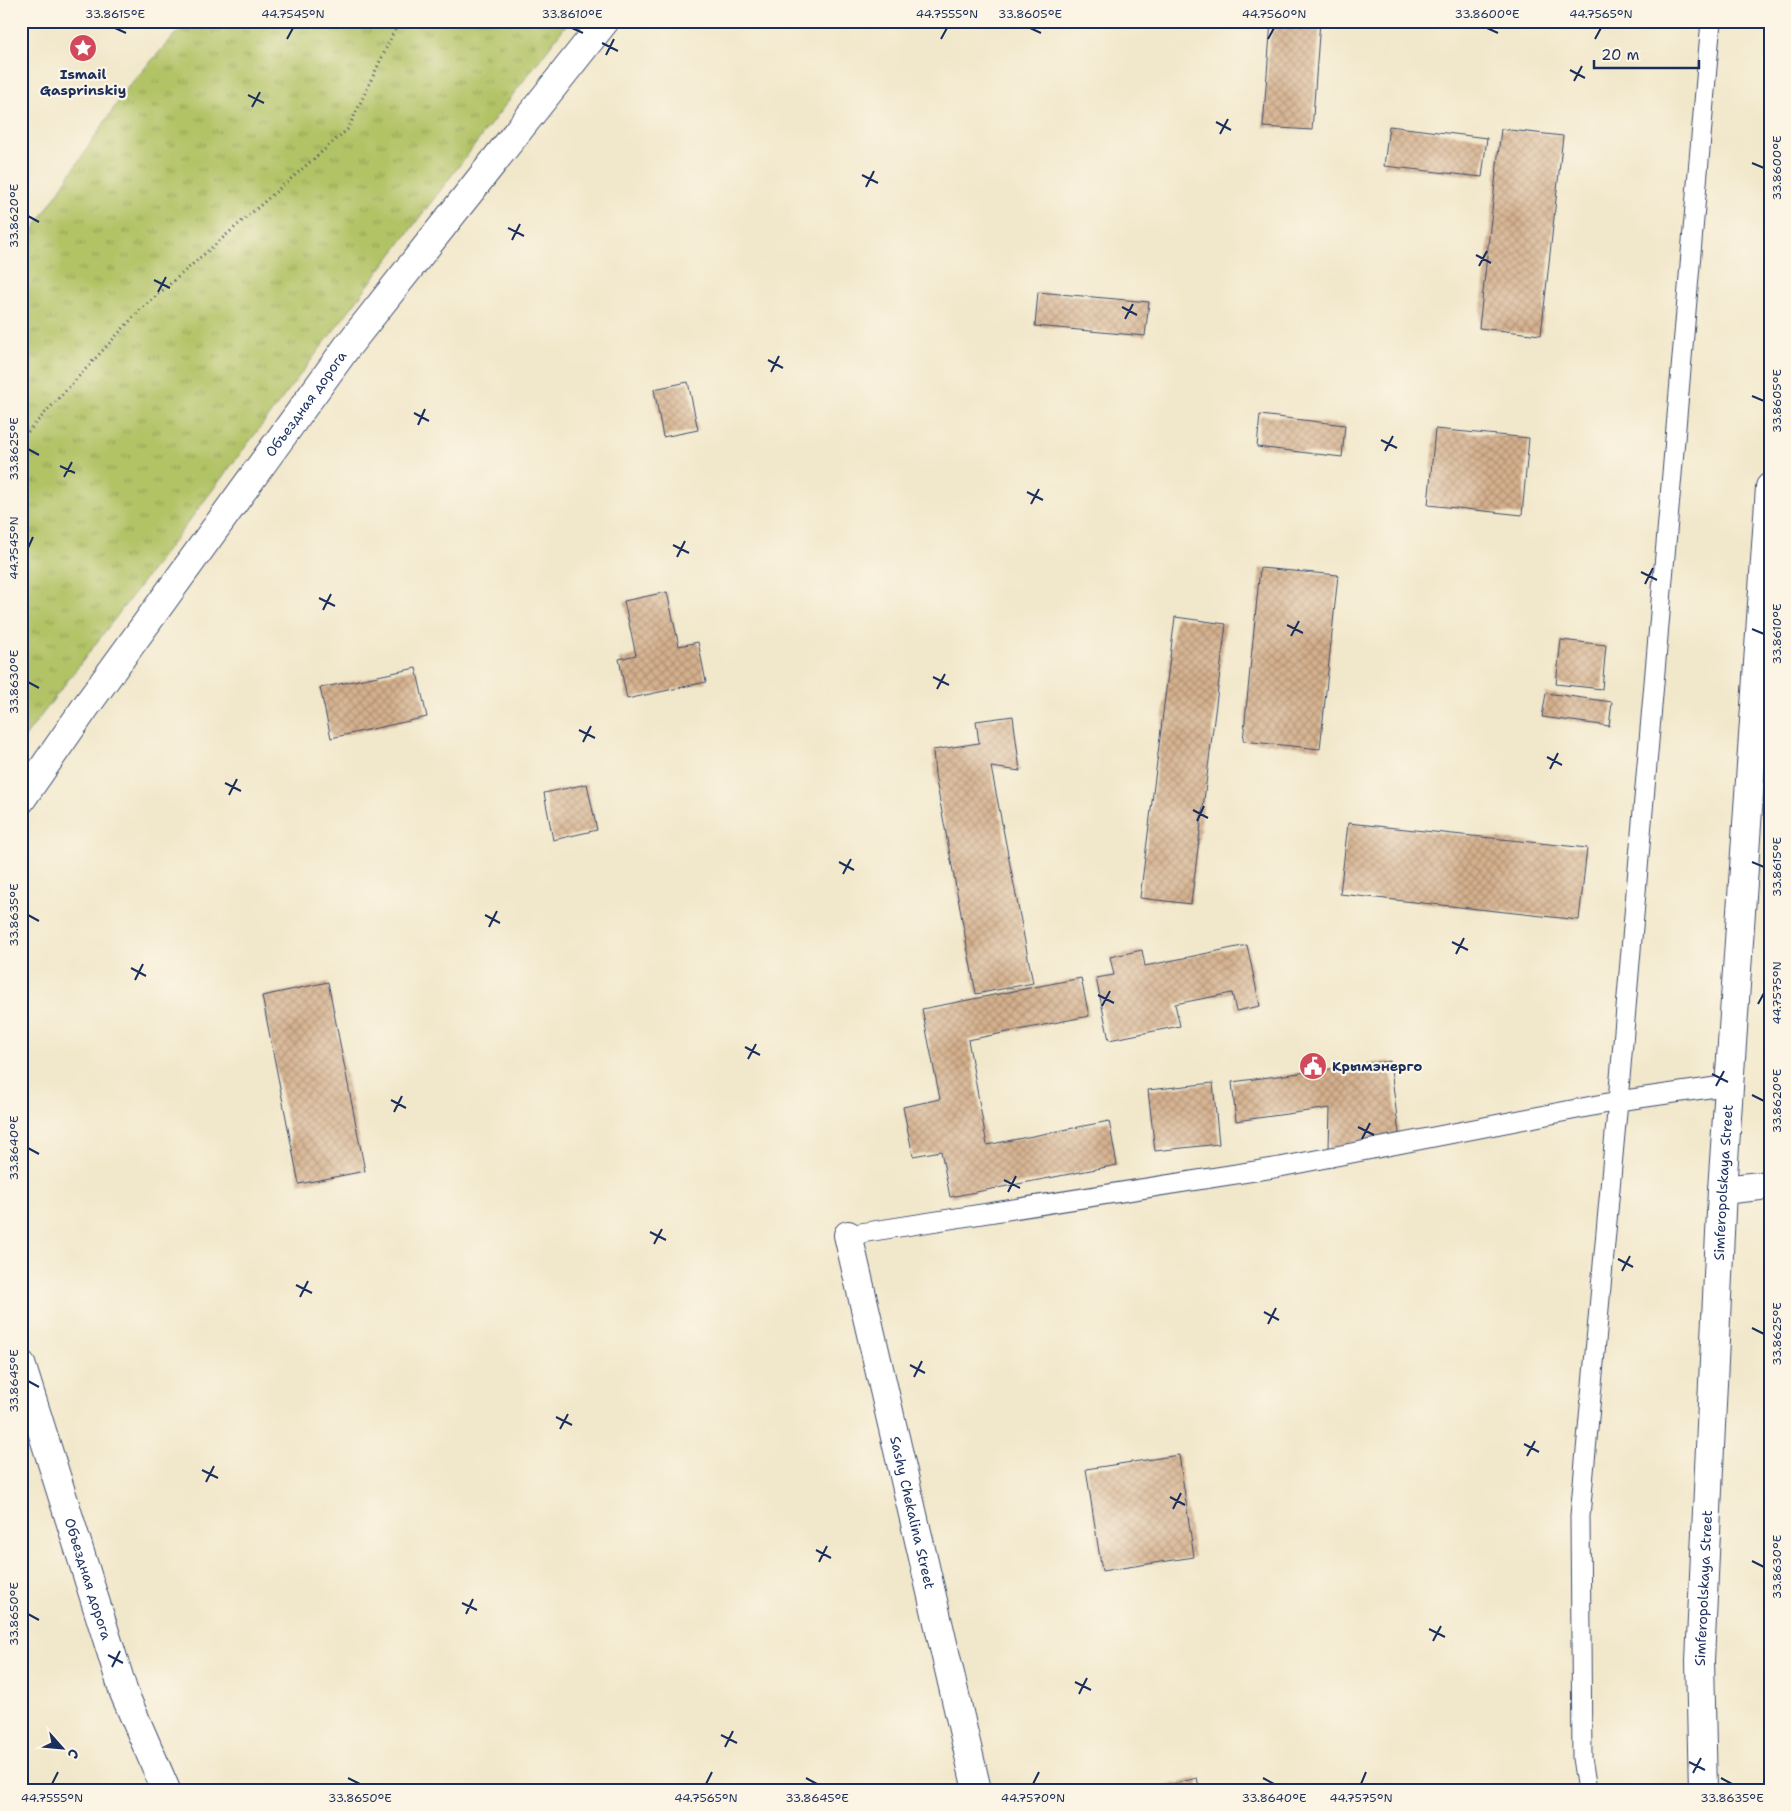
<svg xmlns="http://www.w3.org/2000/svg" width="1791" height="1811" viewBox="0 0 1791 1811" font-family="'Shantell Sans',sans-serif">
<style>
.grass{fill:url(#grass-tufts);stroke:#667962}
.building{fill:url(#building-cross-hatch)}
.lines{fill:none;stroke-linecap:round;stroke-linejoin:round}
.service-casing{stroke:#3b4b6e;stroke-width:21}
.minor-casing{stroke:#3b4b6e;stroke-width:30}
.secondary-casing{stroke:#3b4b6e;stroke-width:30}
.path{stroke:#3b4b6e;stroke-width:3;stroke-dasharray:1 4;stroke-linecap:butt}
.service{stroke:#fff;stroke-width:19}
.minor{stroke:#fff;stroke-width:28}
.secondary{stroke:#fff;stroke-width:28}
.ticks{fill:none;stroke:#1b2f5e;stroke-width:2}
.labels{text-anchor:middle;stroke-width:4.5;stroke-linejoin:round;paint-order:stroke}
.poi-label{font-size:14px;font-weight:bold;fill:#1b2f5e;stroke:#fcf5e5}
.street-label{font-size:14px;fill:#1b2f5e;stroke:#fcf5e5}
.neatline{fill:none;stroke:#1b2f5e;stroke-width:2}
.ticks-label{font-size:12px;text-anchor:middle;fill:#1b2f5e}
</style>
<defs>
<pattern id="grass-tufts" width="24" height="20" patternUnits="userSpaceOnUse" patternTransform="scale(1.25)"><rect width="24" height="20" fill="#b2c366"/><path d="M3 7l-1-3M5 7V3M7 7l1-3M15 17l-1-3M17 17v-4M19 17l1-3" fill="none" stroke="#909f57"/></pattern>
<pattern id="building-cross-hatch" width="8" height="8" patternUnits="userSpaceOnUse" patternTransform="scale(1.25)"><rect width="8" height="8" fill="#d5b08c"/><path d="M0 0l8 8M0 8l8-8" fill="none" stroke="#ac9076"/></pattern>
</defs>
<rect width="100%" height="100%" fill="#fcf5e5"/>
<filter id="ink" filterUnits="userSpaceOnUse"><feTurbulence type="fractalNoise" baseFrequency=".02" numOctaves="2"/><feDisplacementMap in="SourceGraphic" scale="10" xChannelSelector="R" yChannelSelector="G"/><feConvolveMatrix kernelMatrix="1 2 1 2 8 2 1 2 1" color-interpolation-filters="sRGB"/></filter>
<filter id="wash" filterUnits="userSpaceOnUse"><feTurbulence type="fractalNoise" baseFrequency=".0096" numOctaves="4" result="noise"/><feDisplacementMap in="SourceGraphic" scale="20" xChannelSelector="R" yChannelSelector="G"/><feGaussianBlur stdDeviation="1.12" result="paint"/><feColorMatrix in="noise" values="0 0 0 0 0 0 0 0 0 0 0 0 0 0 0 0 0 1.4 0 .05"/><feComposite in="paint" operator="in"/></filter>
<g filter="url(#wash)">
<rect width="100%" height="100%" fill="#f1e7ca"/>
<!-- grass -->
<path class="grass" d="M187,21H569L21,742V248L128,87Z"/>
<g id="blocks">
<!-- building -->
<path class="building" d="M1271,21H1320L1312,130L1263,127Z
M1389,126L1487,138L1482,177L1384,166Z
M1501,129L1563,136L1541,335L1479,328Z
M1038,292L1149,302L1145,336L1035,326Z
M688,382L698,430L663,437L654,389Z
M1260,415L1345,425L1342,457L1257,447Z
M1435,429L1529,438L1522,515L1428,505Z
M1260,568L1338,575L1320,749L1243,741Z
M667,592L679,646L698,642L706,682L627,699L619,659L636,655L624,601Z
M1175,617L1226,624L1191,904L1140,898Z
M1561,640L1606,645L1602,689L1556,684Z
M416,668L427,717L331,738L320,688Z
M1546,693L1612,702L1609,726L1542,717Z
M1013,716L1020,771L991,767L1033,983L976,994L935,775L933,750L979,743L976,721Z
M587,784L597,830L553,840L544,793Z
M1348,823L1587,848L1579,920L1340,894Z
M1247,945L1260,1006L1236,1011L1232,993L1175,1004L1180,1026L1109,1040L1096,978L1114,975L1110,957L1142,950L1145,966Z
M1081,978L1089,1016L968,1040L987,1145L1109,1121L1117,1165L950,1197L941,1151L913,1156L903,1107L940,1099L922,1009Z
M328,982L365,1171L299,1184L262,996Z
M1390,1061L1399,1134L1329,1148L1330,1108L1236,1121L1232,1082Z
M1213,1083L1219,1144L1155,1151L1148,1090Z
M1768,1324H1770V1362H1767Z
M1179,1455L1194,1557L1102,1571L1086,1469Z
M1197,1778L1200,1790H1152V1789Z"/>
</g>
</g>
<g filter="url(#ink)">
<use href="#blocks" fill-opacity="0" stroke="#3b4b6e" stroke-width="1"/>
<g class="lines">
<!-- service casing -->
<g class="service-casing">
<path id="service" d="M848,1235L1280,1167L1618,1101L1730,1085
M1587,1790L1582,1758L1580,1516L1618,1101L1711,21"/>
</g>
<!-- minor casing -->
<g class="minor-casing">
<g id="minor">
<path d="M1722,1190L1770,1185"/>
<path id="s1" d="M848,1235L977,1790"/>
</g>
</g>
<!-- secondary casing -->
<g class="secondary-casing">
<g id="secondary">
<path id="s2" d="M21,800L87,705L347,347L605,21"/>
<path id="s3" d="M21,1364L124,1693L166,1790"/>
<path id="s4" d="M1703,1790L1700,1661L1722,1190L1770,487"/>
</g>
</g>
<!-- path -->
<path class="path" d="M21,439L140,310L348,129L399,21"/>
<!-- service -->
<use href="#service" class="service"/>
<!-- minor -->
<use href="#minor" class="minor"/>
<!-- secondary -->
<use href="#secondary" class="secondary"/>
</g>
</g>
<!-- ticks -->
<path class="ticks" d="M115,28L126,33M572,28L583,33M1030,28L1041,33M1487,28L1498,33M287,39L293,28M941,39L947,28M1268,39L1274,28M1595,39L1601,28M602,43L618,51M606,55L614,39M1570,70L1585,78M1574,81L1582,66M248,95L264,103M252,107L260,92M1216,122L1231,130M1220,134L1228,119M1752,163L1764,168M862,175L878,183M866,187L874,171M28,216L39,222M508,228L524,236M512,240L520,224M1476,255L1491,263M1479,266L1487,251M154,280L170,288M158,292L166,277M1122,307L1137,315M1125,319L1133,304M768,360L783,368M771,372L779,356M1752,396L1764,401M414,413L429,421M418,425L425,409M1381,440L1397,448M28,449L39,455M1385,451L1393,436M60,466L75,473M64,477L72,462M1027,492L1043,500M1031,504L1039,489M673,545L689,553M28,548L33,537M677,557L685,541M1641,572L1657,580M1645,584L1653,568M319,598L335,606M323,610L331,594M1287,625L1303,633M1752,629L1764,634M1291,636L1299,621M933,677L949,685M28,682L39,688M937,689L945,674M579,730L595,738M583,742L591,726M1547,757L1562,765M1550,769L1558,753M225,783L241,791M229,795L237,779M1193,810L1208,818M1197,821L1204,806M839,862L854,870M1752,862L1764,867M843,874L851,859M28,915L39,921M485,915L500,923M489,927L497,911M1452,942L1468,950M1456,954L1464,938M131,968L146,976M135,980L143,964M1098,995L1114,1003M1758,1004L1764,993M1102,1006L1110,991M745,1047L760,1055M748,1059L756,1044M1712,1074L1728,1082M1716,1086L1724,1071M1752,1095L1764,1101M391,1100L406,1108M394,1112L402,1096M1358,1127L1374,1135M1362,1139L1370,1123M28,1148L39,1154M1004,1180L1020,1188M1008,1192L1016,1176M650,1232L666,1240M654,1244L662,1229M1618,1259L1633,1267M1622,1271L1630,1256M296,1285L312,1293M300,1297L308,1281M1264,1312L1279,1320M1268,1324L1276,1308M1752,1328L1764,1334M910,1365L925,1373M914,1377L922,1361M28,1381L39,1387M556,1417L572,1425M560,1429L568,1414M1524,1444L1539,1452M1527,1456L1535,1441M202,1470L218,1478M206,1482L214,1466M1170,1497L1185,1505M1173,1509L1181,1493M816,1550L831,1558M1752,1561L1764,1567M819,1562L827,1546M462,1603L477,1610M28,1614L39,1620M466,1614L473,1599M1429,1629L1445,1637M1433,1641L1441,1626M108,1655L123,1663M112,1667L120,1651M1075,1682L1091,1690M1079,1694L1087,1678M721,1735L737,1743M725,1747L733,1731M1689,1762L1705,1770M1693,1773L1701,1758M348,1778L360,1784M806,1778L817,1784M1263,1778L1274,1784M1721,1778L1732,1784M52,1784L58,1772M706,1784L712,1772M1033,1784L1039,1772M1361,1784L1366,1772"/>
<!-- icons -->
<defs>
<g id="sight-disc" transform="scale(1.4375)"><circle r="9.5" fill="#d1495b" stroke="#fcf5e5"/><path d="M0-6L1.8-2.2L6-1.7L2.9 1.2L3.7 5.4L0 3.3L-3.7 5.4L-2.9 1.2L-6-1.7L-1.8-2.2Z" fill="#fff"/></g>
<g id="civic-disc" transform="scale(1.4375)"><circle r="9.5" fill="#d1495b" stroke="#fcf5e5"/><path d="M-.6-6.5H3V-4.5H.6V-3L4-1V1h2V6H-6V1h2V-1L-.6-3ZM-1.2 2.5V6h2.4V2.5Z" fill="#fff"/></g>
</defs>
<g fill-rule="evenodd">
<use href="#sight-disc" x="83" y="48"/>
<use href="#civic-disc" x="1313" y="1066"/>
</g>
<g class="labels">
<!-- poi labels -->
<g class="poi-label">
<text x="83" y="79">Ismail<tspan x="83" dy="16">Gasprinskiy</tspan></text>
<text x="1332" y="1071" text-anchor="start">Крымэнерго</text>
</g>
<!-- street labels -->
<g class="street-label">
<text dy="5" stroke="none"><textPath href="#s2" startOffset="488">Объездная дорога</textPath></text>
<text dy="5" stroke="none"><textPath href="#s4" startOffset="608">Simferopolskaya Street</textPath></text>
<text dy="5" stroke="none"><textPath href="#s1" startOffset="285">Sashy Chekalina Street</textPath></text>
<text dy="5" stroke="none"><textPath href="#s3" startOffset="225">Объездная дорога</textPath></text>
<text dy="5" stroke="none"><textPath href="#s4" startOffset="202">Simferopolskaya Street</textPath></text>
</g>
</g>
<!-- margin -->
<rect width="1791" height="1811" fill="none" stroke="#fcf5e5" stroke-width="55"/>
<!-- north arrow -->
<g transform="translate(62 1748) rotate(117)" stroke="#fcf5e5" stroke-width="4" paint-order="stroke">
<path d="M0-4L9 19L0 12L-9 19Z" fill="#1b2f5e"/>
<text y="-8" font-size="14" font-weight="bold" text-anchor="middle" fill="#1b2f5e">С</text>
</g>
<!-- scale -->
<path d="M1594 60v8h105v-8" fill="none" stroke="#1b2f5e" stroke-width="2.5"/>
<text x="1601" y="60" font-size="15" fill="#1b2f5e" stroke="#fcf5e5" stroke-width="4" paint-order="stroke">20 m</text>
<rect x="28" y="28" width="1736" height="1756" class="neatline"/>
<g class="ticks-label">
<text x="115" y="18">33.8615°E</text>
<text x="293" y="18">44.7545°N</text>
<text x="572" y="18">33.8610°E</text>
<text x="947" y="18">44.7555°N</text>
<text x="1030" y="18">33.8605°E</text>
<text x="1274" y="18">44.7560°N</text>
<text x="1487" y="18">33.8600°E</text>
<text x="1601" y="18">44.7565°N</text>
<text transform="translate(1777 168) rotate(-90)" y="4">33.8600°E</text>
<text transform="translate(14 216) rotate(-90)" y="4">33.8620°E</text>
<text transform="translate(1777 401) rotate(-90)" y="4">33.8605°E</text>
<text transform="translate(14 449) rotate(-90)" y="4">33.8625°E</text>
<text transform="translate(14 548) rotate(-90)" y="4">44.7545°N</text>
<text transform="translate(1777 634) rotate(-90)" y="4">33.8610°E</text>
<text transform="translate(14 682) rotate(-90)" y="4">33.8630°E</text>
<text transform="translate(1777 867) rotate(-90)" y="4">33.8615°E</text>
<text transform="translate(14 915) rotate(-90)" y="4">33.8635°E</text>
<text transform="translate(1777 993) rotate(-90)" y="4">44.7575°N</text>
<text transform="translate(1777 1101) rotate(-90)" y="4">33.8620°E</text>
<text transform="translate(14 1148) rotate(-90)" y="4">33.8640°E</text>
<text transform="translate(1777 1334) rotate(-90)" y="4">33.8625°E</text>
<text transform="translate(14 1381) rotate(-90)" y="4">33.8645°E</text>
<text transform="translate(1777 1567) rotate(-90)" y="4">33.8630°E</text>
<text transform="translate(14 1614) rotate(-90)" y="4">33.8650°E</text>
<text x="52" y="1802">44.7555°N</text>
<text x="360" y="1802">33.8650°E</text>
<text x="706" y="1802">44.7565°N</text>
<text x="817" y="1802">33.8645°E</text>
<text x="1033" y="1802">44.7570°N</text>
<text x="1274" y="1802">33.8640°E</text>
<text x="1361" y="1802">44.7575°N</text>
<text x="1732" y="1802">33.8635°E</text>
</g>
</svg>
